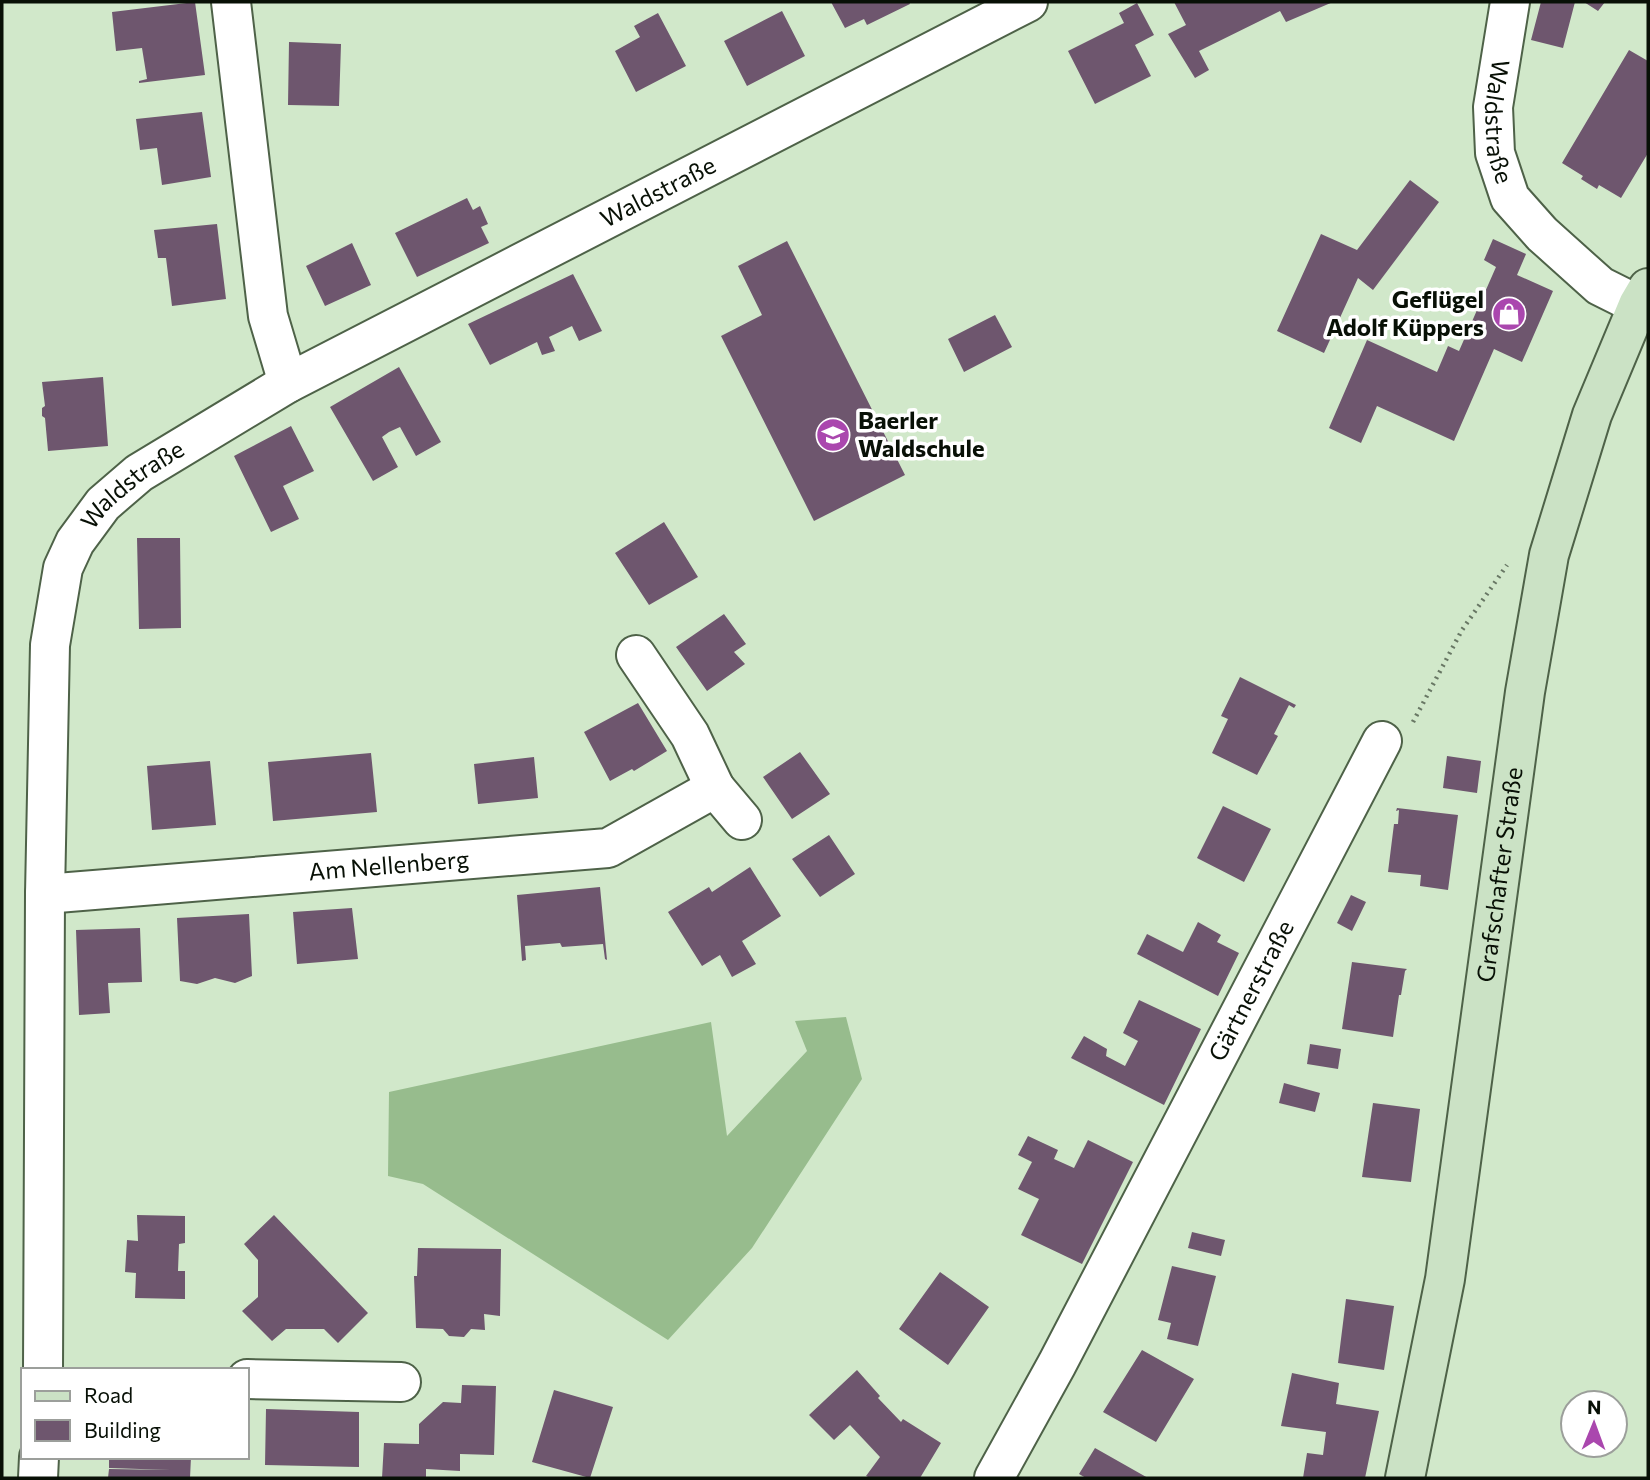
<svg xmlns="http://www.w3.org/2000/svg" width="1650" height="1480" viewBox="0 0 1650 1480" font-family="Commissioner,sans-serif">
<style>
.forest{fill:#97bc8d}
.building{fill:#6e566e}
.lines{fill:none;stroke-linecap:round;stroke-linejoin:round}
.street-casing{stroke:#4e6248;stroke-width:42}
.secondary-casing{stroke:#4e6248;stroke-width:42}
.path{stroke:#687764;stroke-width:4.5;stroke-dasharray:2 5;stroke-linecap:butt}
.street{stroke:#fff;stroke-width:38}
.secondary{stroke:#cbe2c5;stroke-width:38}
.labels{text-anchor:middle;stroke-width:7;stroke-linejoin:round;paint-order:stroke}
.street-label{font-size:24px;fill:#081006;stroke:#fff}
.poi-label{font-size:24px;font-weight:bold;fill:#081006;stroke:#fff;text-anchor:end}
</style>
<rect width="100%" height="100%" fill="#d1e8ca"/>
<!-- forest -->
<path class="forest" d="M846,1017L862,1079L752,1248L668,1340L423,1184L388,1176L389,1092L711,1022L727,1136L807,1051L795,1021Z"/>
<!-- building -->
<path class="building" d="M195,2L205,75L139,83V81L147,79L142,48L116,51L112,12Z
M831,2H909L910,4L867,25L864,19L845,28Z
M1174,2H1333L1286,22L1280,11L1199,51L1209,70L1195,78L1168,34L1186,25Z
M1541,2H1575L1563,48L1531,40Z
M1584,2H1605L1598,11Z
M1137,3L1154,35L1135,45L1151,76L1095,104L1068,51L1124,23L1119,13Z
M782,11L805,56L747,86L724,41Z
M658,13L686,66L636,92L615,51L640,37L634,26Z
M289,42L341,44L339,106L288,105Z
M1629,50L1648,61V153L1621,198L1599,185L1597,189L1581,179L1583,176L1562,163Z
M202,112L211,177L162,185L157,148L140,150L136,119Z
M1410,180L1439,202L1373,290L1358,278L1324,353L1277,331L1321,234L1357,250Z
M467,198L473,210L480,206L488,224L481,227L489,243L417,277L395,233Z
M217,224L226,299L172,306L166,258H158L154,230Z
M1493,239L1526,254L1517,275L1553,291L1522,362L1494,349L1454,441L1377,406L1361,443L1329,428L1367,340L1437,372L1448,346L1459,351L1496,267L1484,260Z
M787,241L905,475L814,521L721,336L762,315L738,266Z
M352,243L371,285L325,306L306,266Z
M573,274L602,331L579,341L572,326L549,337L555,351L542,355L537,342L490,365L468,324Z
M995,315L1012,347L964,372L948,339Z
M399,367L441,442L416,456L400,427L389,432L382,437L398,467L373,481L330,407Z
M103,377L108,446L48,451L45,418L42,416V408L45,406L42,382Z
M291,426L314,471L283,486L299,519L271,532L234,456Z
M664,522L698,577L649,605L615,553Z
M137,538H180L181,628L139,629Z
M724,614L746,644L734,652L745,664L707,691L676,647Z
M1240,677L1296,705L1294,708L1289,705L1274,734L1278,736L1257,775L1212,753L1228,719L1221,716Z
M638,703L667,751L634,771L632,769L610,781L584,732Z
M800,752L830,794L792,819L763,777Z
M371,753L377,812L273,821L268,762Z
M1447,756L1481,761L1477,793L1443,788Z
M534,757L538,798L478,804L474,764Z
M210,761L216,825L152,830L147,766Z
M1223,806L1271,829L1244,882L1197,858Z
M1397,808L1458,815L1448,890L1420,886L1421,875L1388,872L1394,824H1398L1399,810L1396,811Z
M829,835L855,874L820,897L792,859Z
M750,867L781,916L742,941L756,964L732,977L720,955L702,966L668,912L709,887L712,892Z
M600,887L607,960L605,959L603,944L562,947L560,943L525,946L526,960L522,961L517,895Z
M1351,895L1366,902L1352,931L1337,923Z
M352,908L358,959L297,964L293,912Z
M249,914L252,976L235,983L215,978L197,984L180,981L177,918Z
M1198,922L1221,935L1217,942L1239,953L1218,996L1137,954L1147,934L1183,952Z
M140,928L142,982L108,983L110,1013L79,1015L76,930Z
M1352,962L1407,969L1405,971L1401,995H1399L1393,1037L1342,1029Z
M1139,1000L1201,1029L1164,1105L1071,1058L1084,1036L1107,1049L1106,1056L1125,1066L1138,1041L1123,1033Z
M1310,1044L1341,1049L1338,1069L1307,1064Z
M1284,1083L1320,1093L1315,1112L1279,1103Z
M1373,1103L1420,1109L1411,1182L1362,1177Z
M1028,1136L1058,1150L1054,1159L1074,1168L1088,1140L1133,1162L1082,1264L1021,1235L1039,1199L1018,1189L1032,1162L1018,1155Z
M137,1215L185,1216V1243L179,1244L178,1271H185V1299L135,1298L136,1273L125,1272L127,1240L138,1241Z
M274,1215L368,1313L338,1343L324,1329H286L272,1341L242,1311L258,1297V1260L244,1244Z
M1192,1232L1225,1240L1221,1256L1188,1248Z
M418,1248L501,1249L500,1316L484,1314L485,1330L471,1329L464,1337L449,1336L443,1329L416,1328L414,1276H417Z
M1172,1266L1216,1276L1198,1346L1167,1339L1171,1323L1158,1320Z
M940,1272L989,1307L948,1365L899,1329Z
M1346,1299L1394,1306L1384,1370L1338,1363Z
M1142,1350L1194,1379L1156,1442L1103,1412Z
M857,1370L880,1396L878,1398L901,1422L903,1419L941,1443L920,1478H870L866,1476L880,1457L850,1425L834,1440L809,1415Z
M1292,1373L1339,1383L1336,1404L1379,1411L1365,1478H1303L1307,1453L1323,1455L1326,1432L1281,1426Z
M462,1385L496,1386L494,1455L460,1454V1471L426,1469V1478H382L384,1443L419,1444V1424L443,1402L461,1403Z
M554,1390L613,1407L590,1478L532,1462Z
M266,1409L359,1412V1467L265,1465Z
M1095,1448L1148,1478H1086L1079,1474Z
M109,1457H191L190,1478H108L109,1469L171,1470L109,1468Z"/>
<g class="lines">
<!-- street casing -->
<g class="street-casing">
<g id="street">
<path d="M231,2L268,316L288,383"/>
<path id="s1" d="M1510,2L1493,107L1495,153L1510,198L1542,234L1600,286L1638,305"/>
<path d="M636,655L690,735L715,788"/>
<path id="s2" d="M45,894L608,848L715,788L742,820"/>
<path id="s3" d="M43,1370L45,894L50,645L63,568L75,542L103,504L139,473L288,383L1028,2"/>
<path d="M247,1379L401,1382"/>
<path d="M38,1478L39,1457"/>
<path id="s4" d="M994,1478L1057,1364L1382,741"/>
</g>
</g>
<!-- secondary casing -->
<g class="secondary-casing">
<g id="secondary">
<path id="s5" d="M1405,1478L1445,1279L1525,692L1549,555L1592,415L1638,305L1648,288"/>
</g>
</g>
<!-- path -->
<path class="path" d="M1413,722L1462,630L1507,565"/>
<!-- street -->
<use href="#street" class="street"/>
<!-- secondary -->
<use href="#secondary" class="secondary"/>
</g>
<!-- icons -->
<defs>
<g id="shop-disc" transform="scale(1.75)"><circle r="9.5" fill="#aa47ae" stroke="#fff"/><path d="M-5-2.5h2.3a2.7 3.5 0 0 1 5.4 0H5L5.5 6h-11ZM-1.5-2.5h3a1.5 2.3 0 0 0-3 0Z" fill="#fff"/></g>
<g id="school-disc" transform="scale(1.75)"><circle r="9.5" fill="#aa47ae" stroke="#fff"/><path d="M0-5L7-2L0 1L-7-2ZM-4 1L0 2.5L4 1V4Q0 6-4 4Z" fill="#fff"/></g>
</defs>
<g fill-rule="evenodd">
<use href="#shop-disc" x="1509" y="314"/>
<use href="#school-disc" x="833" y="435"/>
</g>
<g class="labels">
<!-- street labels -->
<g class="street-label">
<text dy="8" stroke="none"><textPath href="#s1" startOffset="121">Waldstraße</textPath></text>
<text dy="8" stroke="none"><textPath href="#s3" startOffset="1517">Waldstraße</textPath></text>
<text dy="8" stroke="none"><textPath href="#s3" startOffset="914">Waldstraße</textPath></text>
<text dy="8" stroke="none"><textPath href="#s2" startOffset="345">Am Nellenberg</textPath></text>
<text dy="8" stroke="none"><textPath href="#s5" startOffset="611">Grafschafter Straße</textPath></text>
<text dy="8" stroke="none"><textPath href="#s4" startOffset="551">Gärtnerstraße</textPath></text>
</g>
<!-- poi labels -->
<g class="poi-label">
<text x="1484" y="308">Geflügel<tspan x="1484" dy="28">Adolf Küppers</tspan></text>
<text x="858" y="429" text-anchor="start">Baerler<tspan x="858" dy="28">Waldschule</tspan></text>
</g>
</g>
<!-- border -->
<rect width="1650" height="1480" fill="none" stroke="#081006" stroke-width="7"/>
<!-- legend -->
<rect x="21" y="1368" width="228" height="91" fill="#ffffff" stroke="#9c9f9b" stroke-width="2"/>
<rect x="35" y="1391" width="35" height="10" fill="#cbe2c5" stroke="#9c9f9b" stroke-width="2"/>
<text x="84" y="1403" font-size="21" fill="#081006">Road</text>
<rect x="35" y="1420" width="35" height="21" fill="#6e566e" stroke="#9c9f9b" stroke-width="2"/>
<text x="84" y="1438" font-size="21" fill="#081006">Building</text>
<!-- north arrow -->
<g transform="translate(1594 1424) rotate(1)"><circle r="33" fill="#ffffff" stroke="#9c9f9b" stroke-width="2"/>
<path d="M0-5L12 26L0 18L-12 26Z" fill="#aa47ae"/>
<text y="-10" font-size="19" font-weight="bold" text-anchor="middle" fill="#081006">N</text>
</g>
</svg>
